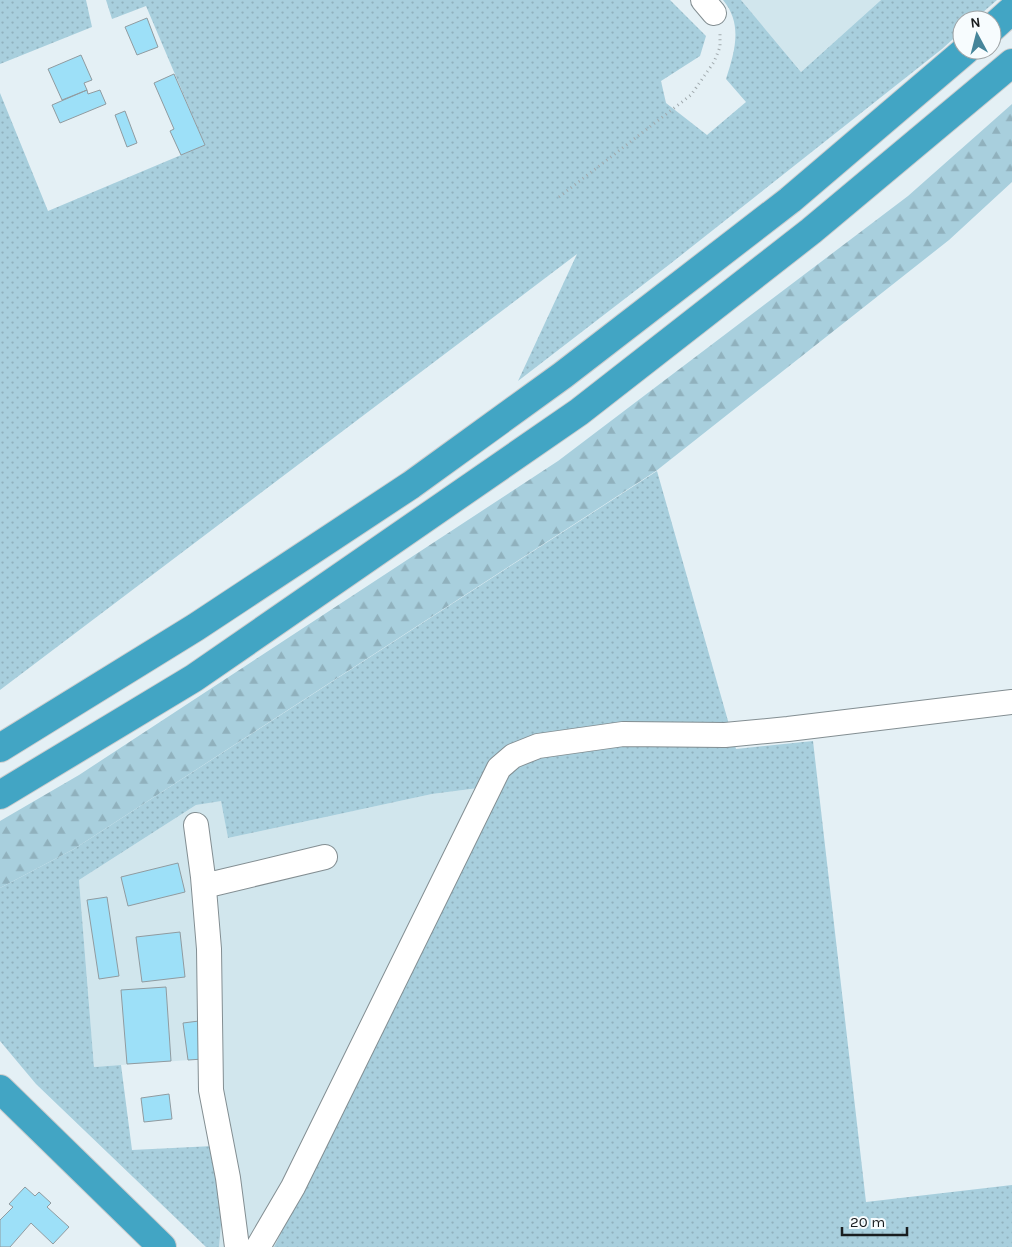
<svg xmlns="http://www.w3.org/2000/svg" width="1012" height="1247" viewBox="0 0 1012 1247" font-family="Karla,sans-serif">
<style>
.built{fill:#d1e6ed}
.grass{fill:url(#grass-dots)}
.forest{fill:url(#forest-firs)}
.building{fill:#9de0f8;stroke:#909ba0}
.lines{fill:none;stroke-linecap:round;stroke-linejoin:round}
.minor-casing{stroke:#838e92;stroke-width:26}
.highway-casing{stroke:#cccdce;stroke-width:30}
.path{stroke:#a1aaae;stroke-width:3;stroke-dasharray:1 4;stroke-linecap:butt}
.minor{stroke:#fff;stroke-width:24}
.highway{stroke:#42a5c4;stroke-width:28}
</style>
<defs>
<pattern id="grass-dots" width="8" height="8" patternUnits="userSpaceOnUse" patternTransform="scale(1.25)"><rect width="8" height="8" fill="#a8cfdd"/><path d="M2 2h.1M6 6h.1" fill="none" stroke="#90b1bd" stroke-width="1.8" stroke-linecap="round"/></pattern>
<pattern id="forest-firs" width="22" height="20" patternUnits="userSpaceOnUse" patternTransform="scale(1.25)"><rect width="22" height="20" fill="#a8cfdd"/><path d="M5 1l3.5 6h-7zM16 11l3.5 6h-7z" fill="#90b1bd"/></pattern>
</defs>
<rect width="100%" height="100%" fill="#e4f0f5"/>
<!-- built -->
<path class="built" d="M741,0H881L801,72Z
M503,785L274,1247H219L222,1214L203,1059L94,1067L79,880L196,805L221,800L228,838L432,794Z"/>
<!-- grass -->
<path class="grass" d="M0,0H86L92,27L0,64Z
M106,0H670L706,36L700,56L661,81L666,103L707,135L746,102L726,79C735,51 743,24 723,0H741L801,72L881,0H997L974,20H962V31L942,49L670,264L518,381L577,254L0,690V93L48,211L205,145L146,6L112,19Z
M657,471L736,749L813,741L866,1202L1012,1185V1247H274L502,785L432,794L228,838L221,801L196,805L79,880L94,1067L121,1065L132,1150L213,1146L223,1203L219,1247H206L36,1084L0,1041V888L74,849Z"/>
<!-- forest -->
<path class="forest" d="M1012,104V182L949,240L656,471L74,849L0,888V821L79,775L558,461L908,196Z"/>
<!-- building -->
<path class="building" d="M147,18L158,47L137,55L125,27Z
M81,55L92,80L84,83L87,90L62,100L48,69Z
M174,74L205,145L181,155L170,131L174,129L154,83Z
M87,90L88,94L100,90L106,104L60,123L52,105Z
M125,111L137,143L127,147L115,115Z
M178,863L185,892L128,906L121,877Z
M107,897L119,976L99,979L87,900Z
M180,932L185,977L142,982L136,937Z
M166,987L171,1061L127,1064L121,990Z
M199,1021L203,1059L188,1060L183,1023Z
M169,1094L172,1119L144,1122L141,1098Z
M25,1187L35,1196L39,1192L51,1203L47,1207L69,1227L53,1244L31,1223L10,1247H0V1220L13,1207L9,1204Z"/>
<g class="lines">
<!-- minor casing -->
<g class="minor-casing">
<path id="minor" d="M703,0L714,13
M196,825L203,877L209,949L211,1090L228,1178L237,1247
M204,886L325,857
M258,1247L293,1187L499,768L513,756L538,746L623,734L725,735L788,729L1012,702"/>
</g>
<!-- highway casing -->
<g class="highway-casing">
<path id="highway" d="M992,28L1012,10
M0,748L196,627L411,485L563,375L790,200L966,50
M0,795L194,678L579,412L811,231L1012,63
M0,1089L162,1247"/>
</g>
<!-- path -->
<path class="path" d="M559,197L691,95L714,62L720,47V33"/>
<!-- minor -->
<use href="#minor" class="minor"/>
<!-- highway -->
<use href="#highway" class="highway"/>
</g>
<!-- north arrow -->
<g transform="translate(977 35) rotate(353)"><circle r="24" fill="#f7fcfe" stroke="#9ea3a5"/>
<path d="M0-4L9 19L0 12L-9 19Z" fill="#46859a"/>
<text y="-8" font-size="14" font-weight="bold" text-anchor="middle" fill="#191d1f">N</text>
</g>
<!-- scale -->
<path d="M842 1227v8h65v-8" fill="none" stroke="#191d1f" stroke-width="2.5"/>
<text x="850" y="1227" font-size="15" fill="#191d1f" stroke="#f7fcfe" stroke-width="4" paint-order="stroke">20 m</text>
</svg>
